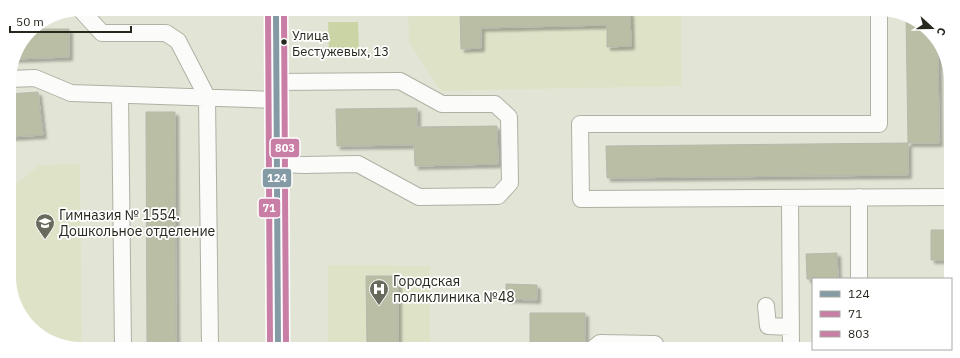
<svg xmlns="http://www.w3.org/2000/svg" width="960" height="358" viewBox="0 0 960 358" font-family="'IBM Plex Sans',sans-serif">
<style>
.built{fill:#dee3c8}
.green{fill:#cbd4a4}
.building{fill:#babea5;stroke:#b5b8ac;filter:url(#shadow)}
.lines{fill:none;stroke-linecap:round;stroke-linejoin:round}
.minor-casing{stroke:#aeb1a4;stroke-width:18}
.minor{stroke:#fbfbf9;stroke-width:16}
.bus-1-casing{stroke:#fff;stroke-width:9}
.bus-2-casing{stroke:#fff;stroke-width:9}
.bus-3-casing{stroke:#fff;stroke-width:9}
.bus-1{stroke:#849aa5;stroke-width:6}
.bus-2{stroke:#c97ea5;stroke-width:6}
.bus-3{stroke:#c97ea5;stroke-width:6}
.bus-dot{fill:#26281d;stroke:#fff;stroke-width:1.5}
.labels{text-anchor:middle;stroke-width:3.5;stroke-linejoin:round;paint-order:stroke}
.bus-label{font-size:13px;fill:#26281d;stroke:#fff;text-anchor:start}
.poi-label{font-size:14px;fill:#26281d;stroke:#fff;text-anchor:start}
.line-badge{stroke:#fff;stroke-width:1.5}
.badge-label{font-size:11px;text-anchor:middle;font-weight:bold;fill:#fff}
</style>
<defs>
<filter id="shadow"><feDropShadow dx="3.5" dy="3.5" stdDeviation="1" flood-color="#0004"/></filter>
</defs>
<rect width="100%" height="100%" fill="#e2e5d5"/>
<!-- built -->
<path class="built" d="M408,11L681,12L682,86L441,91L409,42Z
M80,164L82,345H58L27,324L10,291V189L39,165Z
M328,265L430,266V347L328,346Z"/>
<!-- green -->
<path class="green" d="M328,22H358L359,52L329,53Z"/>
<!-- building -->
<path class="building" d="M460,11L630,12L631,46L607,47V25L481,28V48L461,49Z
M906,16L933,34L938,43L939,143H908Z
M32,29H69V57L14,59L17,49Z
M38,92L43,135L10,137L9,94Z
M417,108V127L497,126L498,164L415,166L414,145L337,146L336,109Z
M146,112H175L176,346H147Z
M908,143V175L607,178L606,146Z
M931,230H948V260H931Z
M837,253L838,279H807L806,254Z
M366,276H398V347H367Z
M506,284L537,285V300L506,299Z
M530,313H585V342H530Z"/>
<g class="lines">
<!-- minor casing -->
<g class="minor-casing">
<path id="minor" d="M80,9L102,33H166L178,41L207,97L210,346
M276,10L278,346
M879,13V124H580L581,199L949,197
M9,79L35,78L71,93L277,100
M277,82L400,81L442,104H495L509,117L510,183L498,196L419,197L358,164L304,165L278,164
M120,95L123,346
M859,197V279
M790,198L791,348
M766,306L768,326L791,327
M594,348L600,343L655,344"/>
</g>
<!-- minor -->
<use href="#minor" class="minor"/>
<!-- bus-1 casing -->
<g class="bus-1-casing">
<path id="bus-1" d="M276,10L278,346"/>
</g>
<!-- bus-2 casing -->
<g class="bus-2-casing">
<path id="bus-2" d="M268,10L270,346"/>
</g>
<!-- bus-3 casing -->
<g class="bus-3-casing">
<path id="bus-3" d="M284,10L286,346"/>
</g>
<!-- bus-1 -->
<use href="#bus-1" class="bus-1"/>
<!-- bus-2 -->
<use href="#bus-2" class="bus-2"/>
<!-- bus-3 -->
<use href="#bus-3" class="bus-3"/>
</g>
<!-- icons -->
<defs>
<g id="school-pin" transform="scale(1)"><path d="M0 17L-7.5 6A9.5 9.5 0 1 1 7.5 6Z" fill="#686a5d" stroke="#fff"/><path d="M0-5L7-2L0 1L-7-2ZM-4 1L0 2.5L4 1V4Q0 6-4 4Z" fill="#fff"/></g>
<g id="hospital-pin" transform="scale(1)"><path d="M0 17L-7.5 6A9.5 9.5 0 1 1 7.5 6Z" fill="#686a5d" stroke="#fff"/><path d="M-5-5h3v3.5h4V-5h3V5h-3V1.5h-4V5h-3Z" fill="#fff"/></g>
</defs>
<g fill-rule="evenodd">
<use href="#school-pin" x="45" y="223"/>
<use href="#hospital-pin" x="379" y="289"/>
</g>
<!-- markers -->
<circle class="bus-dot" cx="284" cy="42" r="3.5"/>
<g class="labels">
<!-- bus labels -->
<g class="bus-label">
<text x="292" y="40">Улица<tspan x="292" dy="16">Бестужевых, 13</tspan></text>
</g>
<!-- poi labels -->
<g class="poi-label">
<text x="59" y="220">Гимназия № 1554.<tspan x="59" dy="16">Дошкольное отделение</tspan></text>
<text x="393" y="286">Городская<tspan x="393" dy="16">поликлиника №48</tspan></text>
</g>
</g>
<!-- crop -->
<path d="M0 0H960V358H0ZM81 16H879A65 65 0 0 1 944 81V277A65 65 0 0 1 879 342H81A65 65 0 0 1 16 277V81A65 65 0 0 1 81 16Z" fill="#fff" fill-rule="evenodd"/>
<g class="line-badge">
<rect x="270" y="138" width="30" height="20" rx="4" fill="#c97ea5"/>
<rect x="262" y="168" width="30" height="20" rx="4" fill="#849aa5"/>
<rect x="258" y="198" width="23" height="20" rx="4" fill="#c97ea5"/>
</g>
<g class="badge-label">
<text x="285" y="152">803</text>
<text x="277" y="182">124</text>
<text x="269" y="212">71</text>
</g>
<!-- legend -->
<rect x="812" y="278" width="140" height="72" fill="#ffffff" stroke="#a8a9a5"/>
<rect x="820" y="291" width="20" height="6" fill="#849aa5" stroke="#a8a9a5"/>
<text x="848" y="298" font-size="12" fill="#26281d">124</text>
<rect x="820" y="311" width="20" height="6" fill="#c97ea5" stroke="#a8a9a5"/>
<text x="848" y="318" font-size="12" fill="#26281d">71</text>
<rect x="820" y="331" width="20" height="6" fill="#c97ea5" stroke="#a8a9a5"/>
<text x="848" y="338" font-size="12" fill="#26281d">803</text>
<!-- north arrow -->
<g transform="translate(932 28) rotate(111)" stroke="#ffffff" stroke-width="3" paint-order="stroke">
<path d="M0-3L7 15L0 10L-7 15Z" fill="#26281d"/>
<text y="-6" font-size="11" font-weight="bold" text-anchor="middle" fill="#26281d">С</text>
</g>
<!-- scale -->
<path d="M10 26v6h121v-6" fill="none" stroke="#26281d" stroke-width="2"/>
<text x="16" y="26" font-size="12" fill="#26281d" stroke="#ffffff" stroke-width="3" paint-order="stroke">50 m</text>
</svg>
